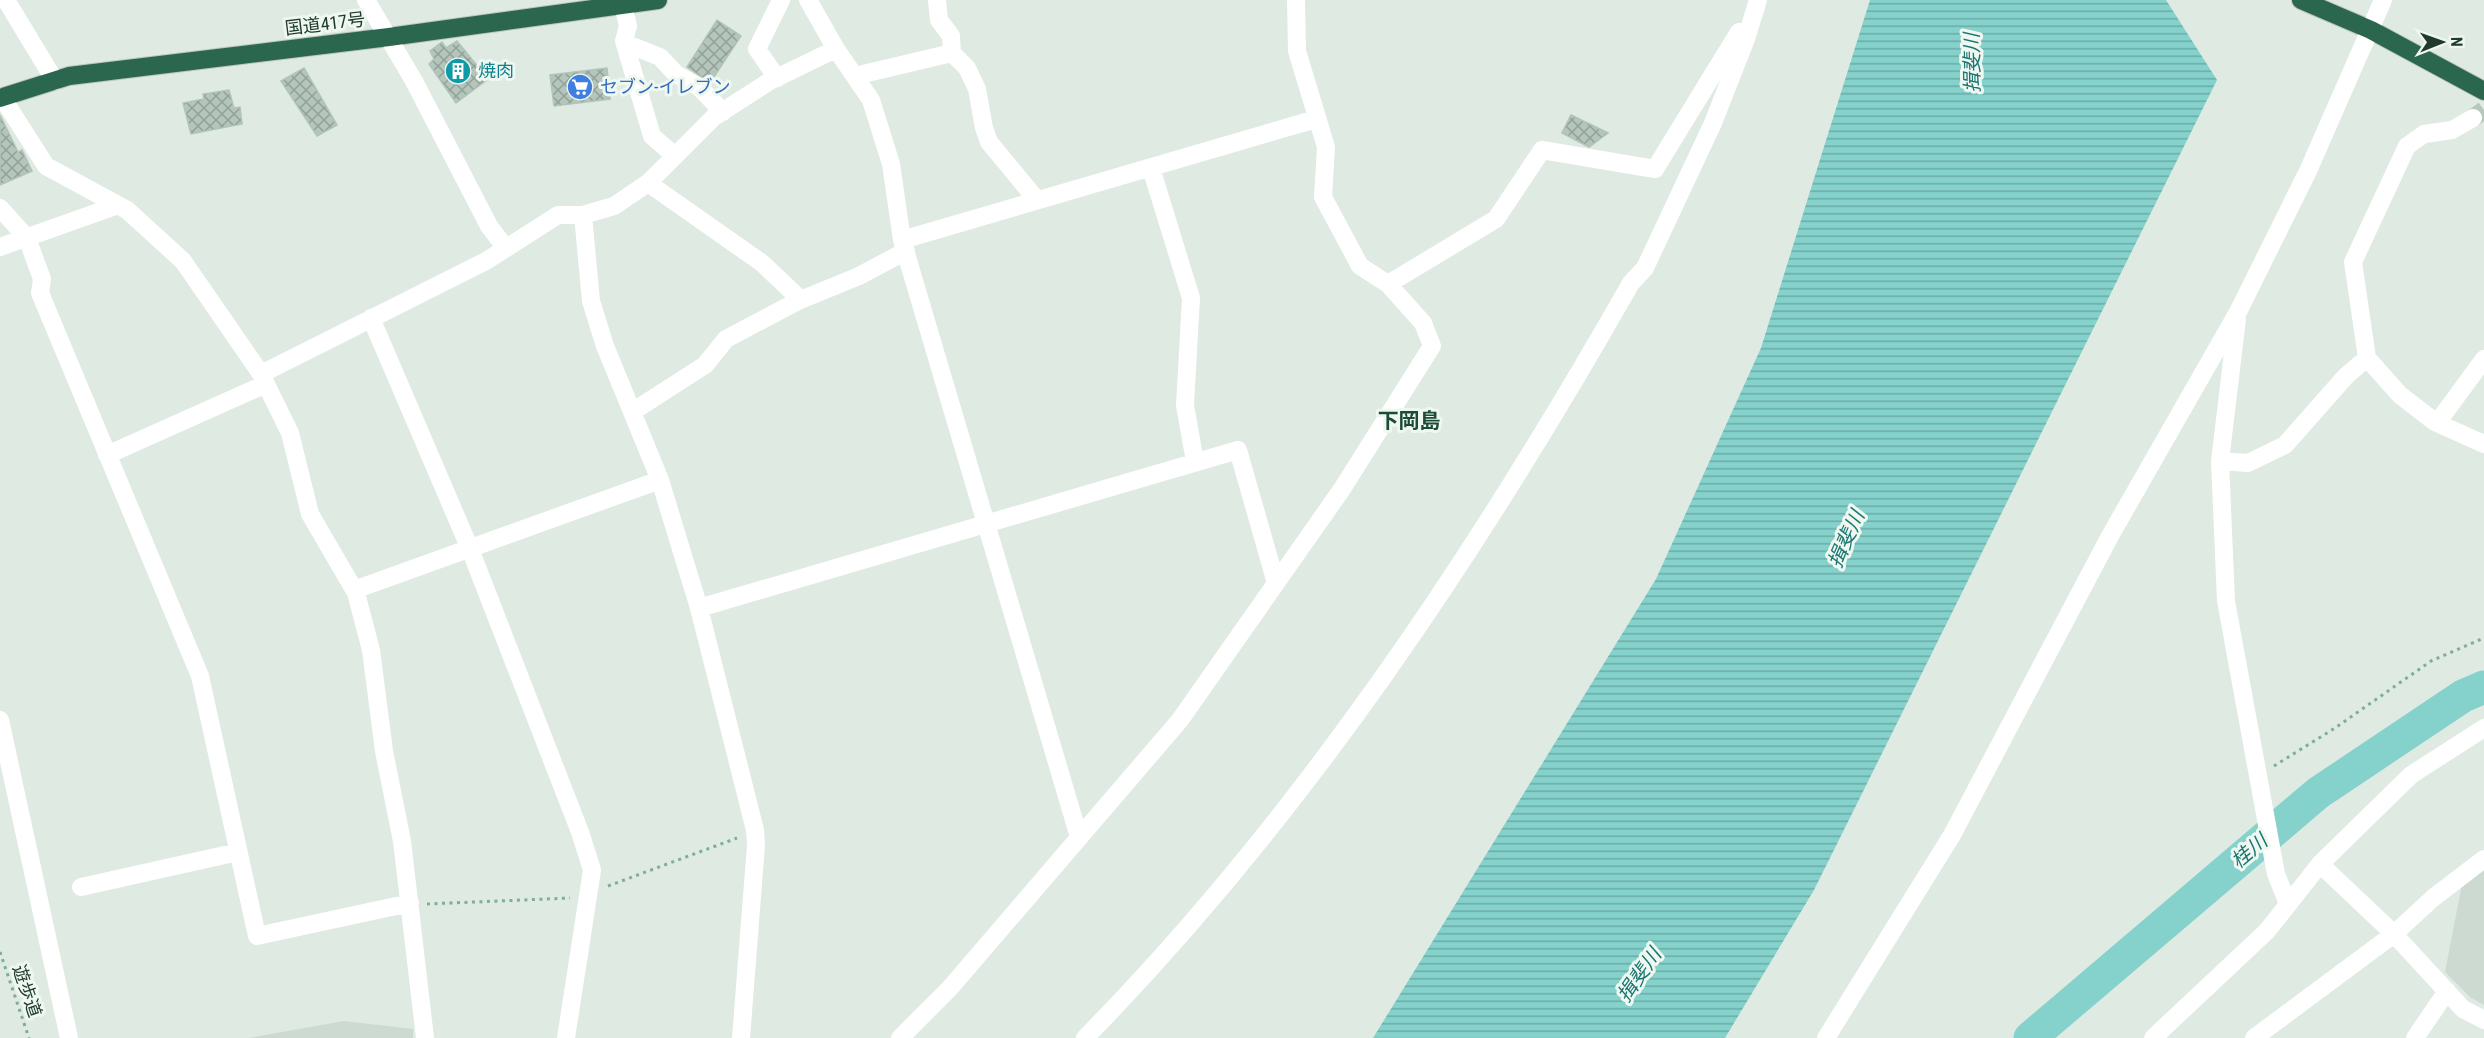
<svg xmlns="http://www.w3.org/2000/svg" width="2484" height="1038" viewBox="0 0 2484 1038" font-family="'Roboto Condensed','Noto Sans JP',sans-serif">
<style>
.built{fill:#cddad1}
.water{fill:url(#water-rules)}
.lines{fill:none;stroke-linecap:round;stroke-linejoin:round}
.river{stroke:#85d1cc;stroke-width:33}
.building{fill:url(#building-cross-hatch);stroke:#b1c4b8;stroke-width:1.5}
.minor-tunnel{stroke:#b8c7be;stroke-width:18;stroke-dasharray:18 9;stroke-linecap:butt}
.highway-casing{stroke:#bcc4c0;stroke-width:20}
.path{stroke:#7eae95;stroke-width:3;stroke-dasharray:3 4.5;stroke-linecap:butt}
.minor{stroke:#fff;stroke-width:18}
.highway{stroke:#2b664e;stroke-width:18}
.labels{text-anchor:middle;stroke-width:6;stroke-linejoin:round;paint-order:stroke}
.street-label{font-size:18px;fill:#203a2d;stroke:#eff7f1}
.culture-label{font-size:18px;fill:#0d838f;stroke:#eff7f1;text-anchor:start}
.shop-label{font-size:18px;fill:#366cbe;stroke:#eff7f1;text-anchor:start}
.water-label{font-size:20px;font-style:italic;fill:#1a7672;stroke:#eff7f1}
.quarter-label{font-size:21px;font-weight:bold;fill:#1c4c36;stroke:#eff7f1}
</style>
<defs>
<pattern id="water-rules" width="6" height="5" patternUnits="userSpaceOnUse" patternTransform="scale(1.5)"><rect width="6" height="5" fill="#85d1cc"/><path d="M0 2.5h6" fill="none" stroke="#6caba6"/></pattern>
<pattern id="building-cross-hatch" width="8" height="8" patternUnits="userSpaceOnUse" patternTransform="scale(1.5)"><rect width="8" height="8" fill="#b4c5bb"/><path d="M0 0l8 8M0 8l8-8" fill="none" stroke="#92a198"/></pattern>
</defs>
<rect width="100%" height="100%" fill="#deeae2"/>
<!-- built -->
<path class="built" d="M2484,869V1005L2470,997L2445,972L2462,884Z
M344,1021L413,1029V1038H249Z"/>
<!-- water -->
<path class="water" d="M1870,0H2166L2217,80L1814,890L1725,1038H1373L1656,579L1761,348Z"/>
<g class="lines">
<!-- river -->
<path class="river" d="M2030,1038L2318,793L2463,696L2484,687"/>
</g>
<!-- building -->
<path class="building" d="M717,20L741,36L710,83L687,67Z
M457,41L488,79L456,103L429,64L434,59L430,51L442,42L446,48Z
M304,68L337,125L317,136L281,81Z
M607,68L610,99L554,106L550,75Z
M229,90L234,108L240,107L242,124L191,134L183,103L204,99L203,94Z
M0,115L18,152L22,150L32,171L0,185Z
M1571,115L1608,133L1589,147L1562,133Z"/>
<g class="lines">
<!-- minor-tunnel -->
<path class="minor-tunnel" d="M2473,118L2484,110"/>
<!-- highway casing -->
<g class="highway-casing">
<path id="highway" d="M2301,0L2371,30L2484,91
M0,98L69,76L389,37L658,0"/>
</g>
<!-- path -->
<path class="path" d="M2274,766L2335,728L2431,661L2484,638
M608,886L737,838
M427,904L570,898
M0,952L29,1038"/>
<!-- minor -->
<path class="minor" d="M6,0L55,81
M366,0L414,81L489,226L505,247
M808,0L836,49L871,100L891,164L902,240L1079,837
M623,5L628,26L624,41L652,136L675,156
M625,43L660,57L676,74L699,87L723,112
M952,53L967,68L977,89L984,128L989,142L1036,199
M777,78L757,49L781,0
M856,78L863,74L952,53L951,36L939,20L937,0
M2,97L46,166L127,210L183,261L261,374L290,433L310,514L356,593L371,650L384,751L402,841L425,1038
M2473,118L2452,130L2424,134L2407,146L2353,262L2367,358L2400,395L2435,422L2484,444
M1151,168L1191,298L1185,405L1195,462
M648,183L762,263L801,300
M0,208L27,238L42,279L40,293L200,676L257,936L410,903
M583,215L591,301L605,346L660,480L699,608L755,830L756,845L741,1038
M902,240L1316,119
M0,247L118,205
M1388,284L1496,219L1542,150L1655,169L1739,32
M371,318L470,549L580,832L592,870L566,1038
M2237,319L2220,461L2226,601L2276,874L2288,904
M261,374L486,261L558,215H583L614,206L648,183L714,117L770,81L836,49
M632,412L705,365L726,339L798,301L859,276L906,251
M2437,423L2484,359
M107,455L266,384
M2220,461L2248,463L2285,445L2346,376L2367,358
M354,590L660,480
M699,608L1238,450L1276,583
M0,720L69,1038
M2320,864L2394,934L2463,1009L2484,1020
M81,887L238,852
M900,1038L950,988L1180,720L1342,489L1432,346L1423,323L1388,284L1360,266L1323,197L1326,147L1297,51L1296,0
M1085,1038C1302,817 1478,552 1631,283L1645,268L1713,123L1746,39L1758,0
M1826,1038L1952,835L2110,536L2238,312L2308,171L2383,0
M2153,1038L2267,931L2320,864L2411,775L2484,728
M2254,1038L2394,934L2433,898L2484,859
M2415,1038L2447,991"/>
<!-- highway -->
<use href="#highway" class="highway"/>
</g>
<!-- icons -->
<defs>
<g id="building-disc" transform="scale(1.35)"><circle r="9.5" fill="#0f9aa8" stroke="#eff7f1"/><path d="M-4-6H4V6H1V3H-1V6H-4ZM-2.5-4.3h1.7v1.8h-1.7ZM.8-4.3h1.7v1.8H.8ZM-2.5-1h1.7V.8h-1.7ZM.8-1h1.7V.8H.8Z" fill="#fff"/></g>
<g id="supermarket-disc" transform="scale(1.35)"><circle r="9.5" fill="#3f7fe0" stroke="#eff7f1"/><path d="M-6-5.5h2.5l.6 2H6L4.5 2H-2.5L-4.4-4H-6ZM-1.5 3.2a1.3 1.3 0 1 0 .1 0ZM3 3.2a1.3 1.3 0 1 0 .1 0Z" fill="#fff"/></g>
</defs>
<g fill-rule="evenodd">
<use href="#building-disc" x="458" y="71"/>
<use href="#supermarket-disc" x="580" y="87"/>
</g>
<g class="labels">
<!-- street labels -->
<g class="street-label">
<text transform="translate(325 24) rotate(-7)" y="6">国道417号</text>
<text transform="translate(27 991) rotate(71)" y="6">遊歩道</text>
</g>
<!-- culture labels -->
<g class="culture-label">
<text x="478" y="77">焼肉</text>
</g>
<!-- shop labels -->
<g class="shop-label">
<text x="600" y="93">セブン-イレブン</text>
</g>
<!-- water labels -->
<g class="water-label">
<text transform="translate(1972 63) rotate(-91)" y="7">揖斐川</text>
<text transform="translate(1846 539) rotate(-66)" y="7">揖斐川</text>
<text transform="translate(2249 851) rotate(-40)" y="7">桂川</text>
<text transform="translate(1639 975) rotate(-55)" y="7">揖斐川</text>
</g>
<!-- quarter labels -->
<g class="quarter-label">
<text x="1409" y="428">下岡島</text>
</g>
</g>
<!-- north arrow -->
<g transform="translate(2442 42) rotate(89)" stroke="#eff7f1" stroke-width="4.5" paint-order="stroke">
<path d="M0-4.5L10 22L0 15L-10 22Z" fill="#203a2d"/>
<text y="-9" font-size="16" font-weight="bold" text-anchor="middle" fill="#203a2d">N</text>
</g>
</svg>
